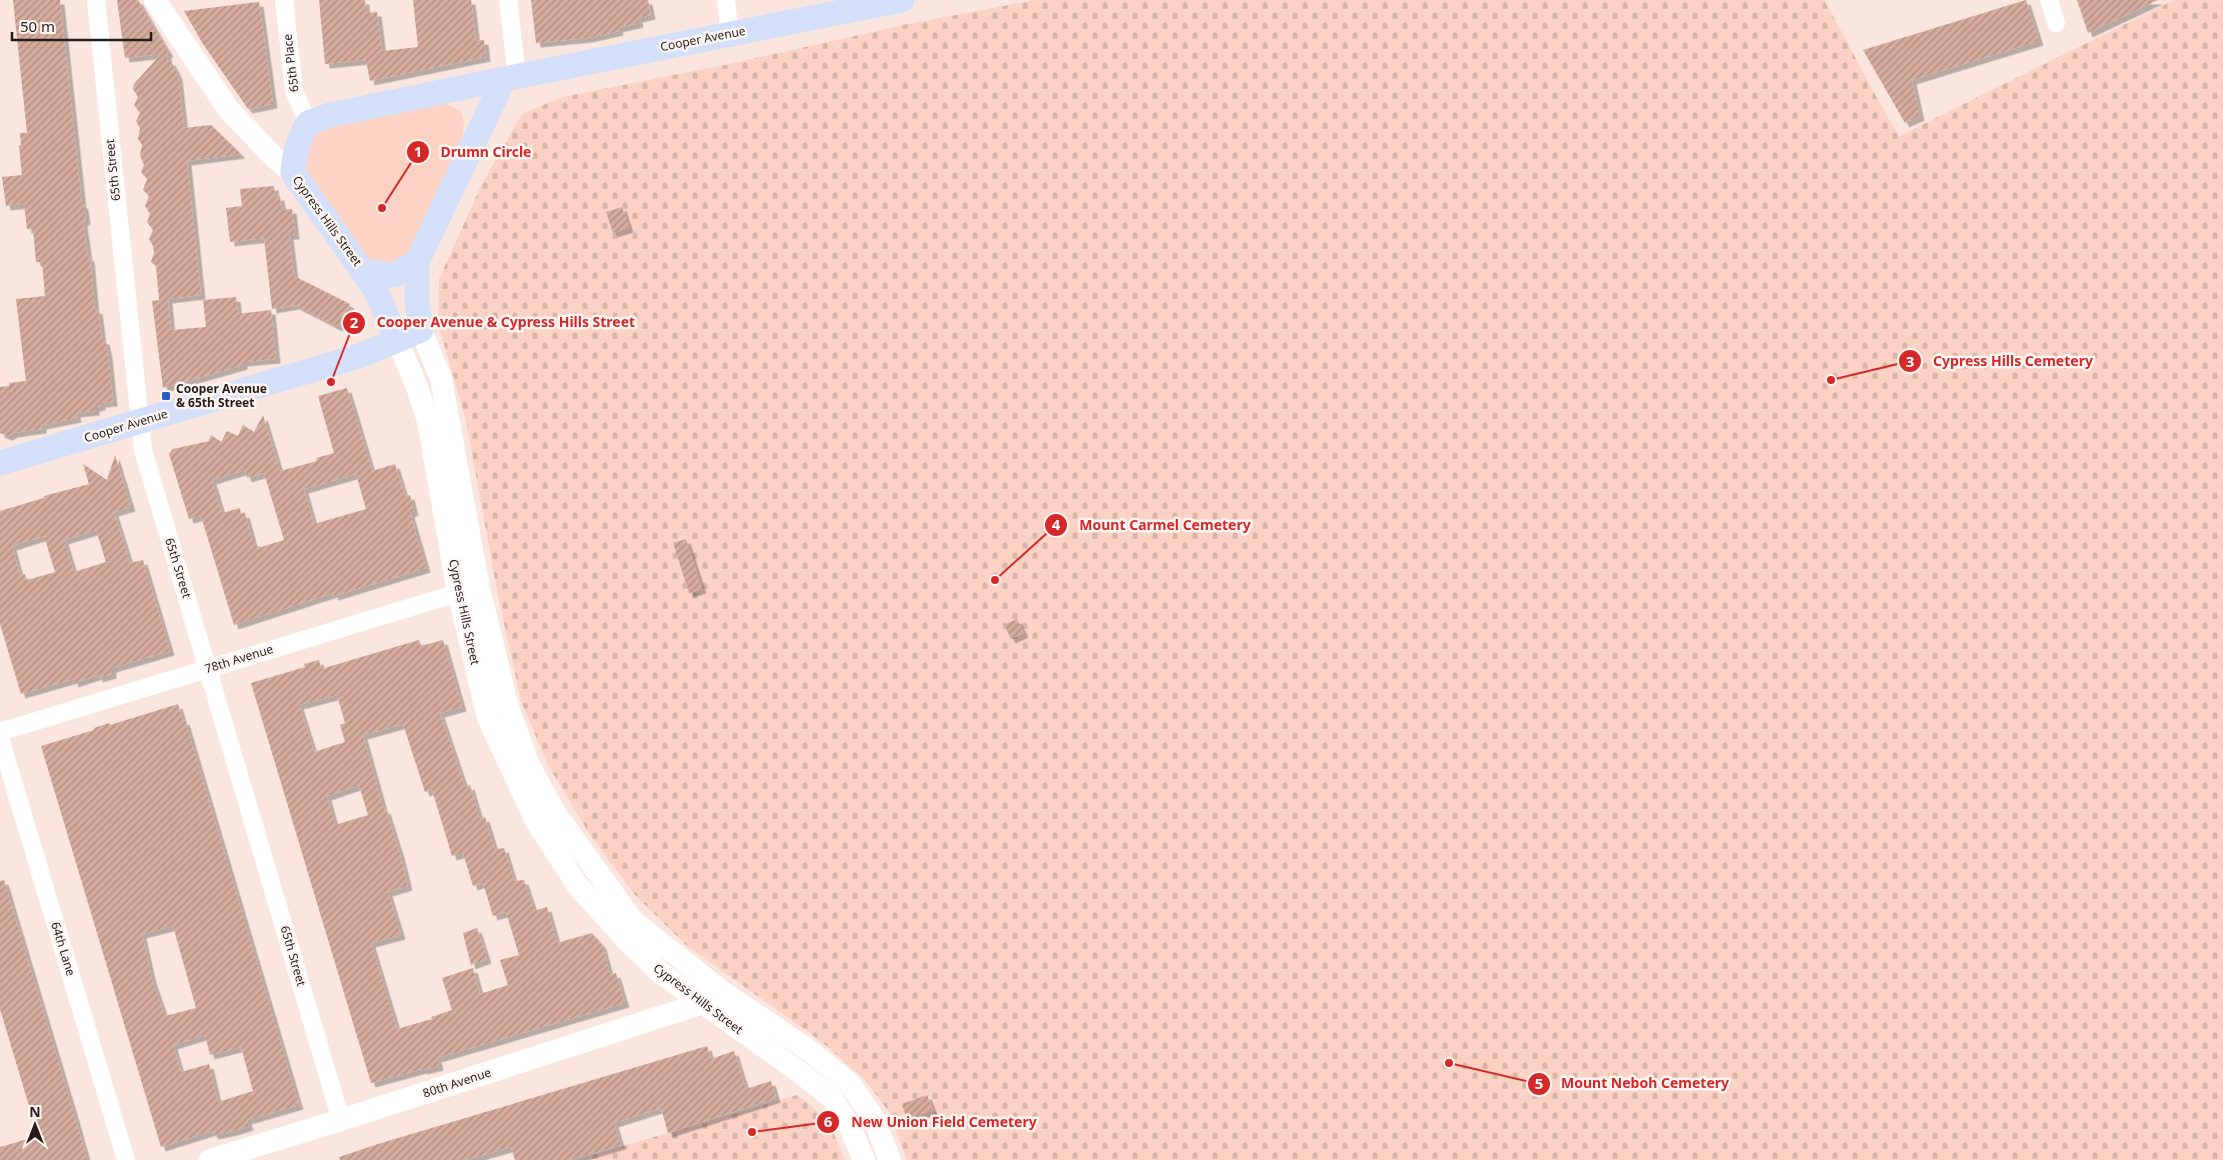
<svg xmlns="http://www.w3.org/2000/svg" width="2223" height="1160" viewBox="0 0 2223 1160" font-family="'Noto Sans',sans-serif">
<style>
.cemetery{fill:url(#cemetery-stones)}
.park{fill:#fbd2c4}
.building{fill:url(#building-hatch);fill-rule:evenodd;filter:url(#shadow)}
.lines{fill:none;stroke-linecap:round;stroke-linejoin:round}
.minor{stroke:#fff;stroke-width:18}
.tertiary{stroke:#fff;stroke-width:22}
.secondary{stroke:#d4e0fa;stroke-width:25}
.poi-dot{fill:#2b5ac8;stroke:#fef6f3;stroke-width:2}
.labels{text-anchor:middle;stroke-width:5;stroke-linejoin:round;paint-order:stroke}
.street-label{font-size:12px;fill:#241d1b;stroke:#fef6f3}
.poi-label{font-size:12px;font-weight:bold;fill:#241d1b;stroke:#fef6f3;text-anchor:start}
.leader{fill:none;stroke:#d62828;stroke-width:2}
.callout-dot{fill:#d62828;stroke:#fef6f3;stroke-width:2}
.mark-label{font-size:15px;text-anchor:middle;font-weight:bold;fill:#fff}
.callout-label{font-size:14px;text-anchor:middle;font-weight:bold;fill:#d62828;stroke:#fef6f3;stroke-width:5;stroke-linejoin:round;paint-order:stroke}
</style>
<defs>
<pattern id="cemetery-stones" width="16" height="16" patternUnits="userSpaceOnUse" patternTransform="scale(1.25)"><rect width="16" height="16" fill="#fbd2c4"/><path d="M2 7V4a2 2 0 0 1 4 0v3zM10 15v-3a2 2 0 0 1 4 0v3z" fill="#d7b4a8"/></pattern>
<pattern id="building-hatch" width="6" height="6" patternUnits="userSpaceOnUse" patternTransform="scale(1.25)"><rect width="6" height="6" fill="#d5ac9d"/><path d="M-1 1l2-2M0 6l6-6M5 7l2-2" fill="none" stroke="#ad8b7f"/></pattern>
<filter id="shadow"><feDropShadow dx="4.5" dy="4.5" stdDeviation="0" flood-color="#0004"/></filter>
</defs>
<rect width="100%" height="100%" fill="#fae6df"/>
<!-- cemetery -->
<path class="cemetery" d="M1035,0H1824C1850,45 1872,92 1899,136L2174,0H2223V1160H907L889,1112L865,1080L822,1042L686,945L635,895L590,835L548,765L521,701L498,596L466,420L438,324L439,279L482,184L522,114L562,97L730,64L903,25Z
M797,1095C824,1113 834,1130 845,1160H576Z"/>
<!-- park -->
<path class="park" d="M435,100C461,111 466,107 463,137L410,252L403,261L380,266L368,258L302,164L314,132Z"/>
<!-- building -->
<path class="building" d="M13,0H60L82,204L84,205L86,220L83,222L88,257H90L95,310L98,309L102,340H105L108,354L113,402L101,403V406L95,407V411L76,413L77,418L42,425V429L13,433L8,436L0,433V387L9,386V383L26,381L16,299L45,296L42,262H36L33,229H27L24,204L6,206L2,177L22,175L19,146L21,145L20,133H27Z
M117,0H138L169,53H167L168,62L171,61L178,75L184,128L211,125L241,154L187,161L201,295L159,300L156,266L151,262L154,253L153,246L149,239L153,230L147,222L150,214L145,206L149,196L143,190L147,179L141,172L144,165L140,155L142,145L138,139L140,129L136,121L140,113L134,105L138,97L133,89L134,84L161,54L125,58Z
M319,0H365L366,13L377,12L382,51L418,47L413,0H471L476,41L484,40L486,57L370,81L366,60L325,64Z
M531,0H648L651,15L638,18L639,23L618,28L619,31L588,38L536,43Z
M2026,0L2039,41L1912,80L1920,116L1905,123L1863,50Z
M2077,0H2158L2088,33Z
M259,2L273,104L248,109L203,44L184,11Z
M274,186L275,197L280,196L282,210L292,209L295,235H289L294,276L350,304L338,327L295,305L272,309L264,238L230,242L226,208L242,206L240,189Z
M622,207L629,228L613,233L606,212Z
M236,297L238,314L271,310L276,359L243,362V365L163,388L152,301L168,299L171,330L206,327L203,300Z
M347,388L372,471L395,464L405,496L410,495L414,511L410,513L426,568L334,596L333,593L234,625L201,516L189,519L169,454L173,449L209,441L211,435L221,442L227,431L238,436L243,425L254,432L263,415L280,471L317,461L316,458L334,453L318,396ZM245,470L247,478L264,473L284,540L258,548L256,542H253L245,513L241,514L240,508L222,513L212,480ZM356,474L366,509L314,524L304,489Z
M115,455L131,507L114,512L130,563L143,560L170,651L112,668V674L98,678V675L74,683L73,679L21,694L0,624V511L44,498V496L89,484L83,464L107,480ZM96,530L106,562L74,572L64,540ZM44,536L55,572L27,580L25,574L20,575L12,546Z
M686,539L702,589L689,593L673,543Z
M1017,619L1024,633L1011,639L1004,625Z
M419,640L421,646L443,640L462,707L440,713L465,787L470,785L480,819L485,817L495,850L504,848L514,881L524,880L534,911L547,907L557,943L592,933L602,945L610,975L616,973L625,1003L437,1058L439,1066L423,1070L422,1069L371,1083L251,683L305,667L304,664L319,660L321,669ZM337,695L345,723L340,725L345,742L314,752L299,705ZM403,724L425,792L432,790L452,856L463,853L473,886L483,883L493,916L506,912L519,955L500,960L508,985L480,994L473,968L442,978L452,1010L431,1017L432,1019L397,1029L371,943L401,935L388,892L408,886L401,857L386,809L384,810L363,735ZM359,785L368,815L335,825L327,796Z
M178,704L183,721L185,720L299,1105L247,1120L249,1126L233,1131L214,1135L212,1131L161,1147L41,746L94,730V728L109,723L110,725ZM173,926L196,1008L165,1016L152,979L142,934ZM205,1035L210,1055L241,1047L253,1091L218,1102L209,1064L181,1072L173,1045Z
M4,880L75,1117L87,1160H0V1147L38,1136L0,1009V881Z
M477,928L487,959L471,965L463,933Z
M707,1046L711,1059L734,1051L746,1089L771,1081L776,1098L668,1133L661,1108L614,1123L621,1145L569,1160H515L511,1147L466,1160H340L339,1157L378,1144Z
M927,1095L933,1110L907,1119L902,1104Z"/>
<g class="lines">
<!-- minor -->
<path class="minor" d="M96,0L143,450L341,1120
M284,0L294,91L308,123
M508,0L517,76
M726,0L730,34
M2049,0L2056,23
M0,732L471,589
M0,738L126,1160"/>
<!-- tertiary -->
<path class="tertiary" d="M155,0L229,110L275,158L293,173
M421,330L441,379L479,588L508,707L528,763L555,813L632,920L724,993L810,1051L850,1084L874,1119L890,1160
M397,340L417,387L428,421L458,592L488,718L536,821L578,886L626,939L661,973L798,1071L832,1098L850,1127L864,1160
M210,1160L341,1120L703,1003"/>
<!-- secondary -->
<path class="secondary" d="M364,272L394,275L417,262
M397,340L375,289L293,173C294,154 298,139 308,123L330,115L504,79L902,0
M0,463L362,355L421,330L417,302V262L504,79"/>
</g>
<!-- markers -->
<rect class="poi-dot" x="161" y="391" width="10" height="10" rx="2.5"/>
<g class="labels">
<!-- street labels -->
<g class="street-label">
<text transform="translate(703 39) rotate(-11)" y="4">Cooper Avenue</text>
<text transform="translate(291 63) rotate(-97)" y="4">65th Place</text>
<text transform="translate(113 170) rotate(-96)" y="4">65th Street</text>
<text transform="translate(327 221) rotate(54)" y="4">Cypress Hills Street</text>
<text transform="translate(126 426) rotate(-17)" y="4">Cooper Avenue</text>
<text transform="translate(178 568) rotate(73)" y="4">65th Street</text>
<text transform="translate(464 612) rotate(78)" y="4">Cypress Hills Street</text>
<text transform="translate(239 659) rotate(-17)" y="4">78th Avenue</text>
<text transform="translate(63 949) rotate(73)" y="4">64th Lane</text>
<text transform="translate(293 956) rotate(74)" y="4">65th Street</text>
<text transform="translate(698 999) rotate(37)" y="4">Cypress Hills Street</text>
<text transform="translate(457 1083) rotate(-18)" y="4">80th Avenue</text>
</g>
<!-- poi labels -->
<g class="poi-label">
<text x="176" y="393">Cooper Avenue<tspan x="176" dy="14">&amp; 65th Street</tspan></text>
</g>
</g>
<!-- callouts -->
<path class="leader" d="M382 208L418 152M331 382L354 323M1831 380L1910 361M995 580L1056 525M1449 1063L1539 1084M752 1132L828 1122"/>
<g class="callout-dot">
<circle cx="382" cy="208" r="5"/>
<circle cx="331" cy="382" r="5"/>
<circle cx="1831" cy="380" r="5"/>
<circle cx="995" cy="580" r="5"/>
<circle cx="1449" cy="1063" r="5"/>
<circle cx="752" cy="1132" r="5"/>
<circle cx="418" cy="152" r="12"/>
<circle cx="354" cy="323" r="12"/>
<circle cx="1910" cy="361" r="12"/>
<circle cx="1056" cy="525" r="12"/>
<circle cx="1539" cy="1084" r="12"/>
<circle cx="828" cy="1122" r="12"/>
</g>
<g class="mark-label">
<text x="418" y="157">1</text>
<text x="354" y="328">2</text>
<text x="1910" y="367">3</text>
<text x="1056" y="530">4</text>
<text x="1539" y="1089">5</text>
<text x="828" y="1127">6</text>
</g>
<g class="callout-label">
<text x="486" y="157">Drumn Circle</text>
<text x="506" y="327">Cooper Avenue &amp; Cypress Hills Street</text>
<text x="2013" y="366">Cypress Hills Cemetery</text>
<text x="1165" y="530">Mount Carmel Cemetery</text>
<text x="1645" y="1088">Mount Neboh Cemetery</text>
<text x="944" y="1127">New Union Field Cemetery</text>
</g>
<!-- north arrow -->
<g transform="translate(35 1125)" stroke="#fef6f3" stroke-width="4" paint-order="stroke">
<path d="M0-4L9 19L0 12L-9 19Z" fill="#241d1b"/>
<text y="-8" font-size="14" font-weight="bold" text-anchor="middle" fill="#241d1b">N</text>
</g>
<!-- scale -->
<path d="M12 32v8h139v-8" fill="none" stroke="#241d1b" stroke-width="2.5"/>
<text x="20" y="32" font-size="15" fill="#241d1b" stroke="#fef6f3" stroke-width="4" paint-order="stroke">50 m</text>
</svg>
